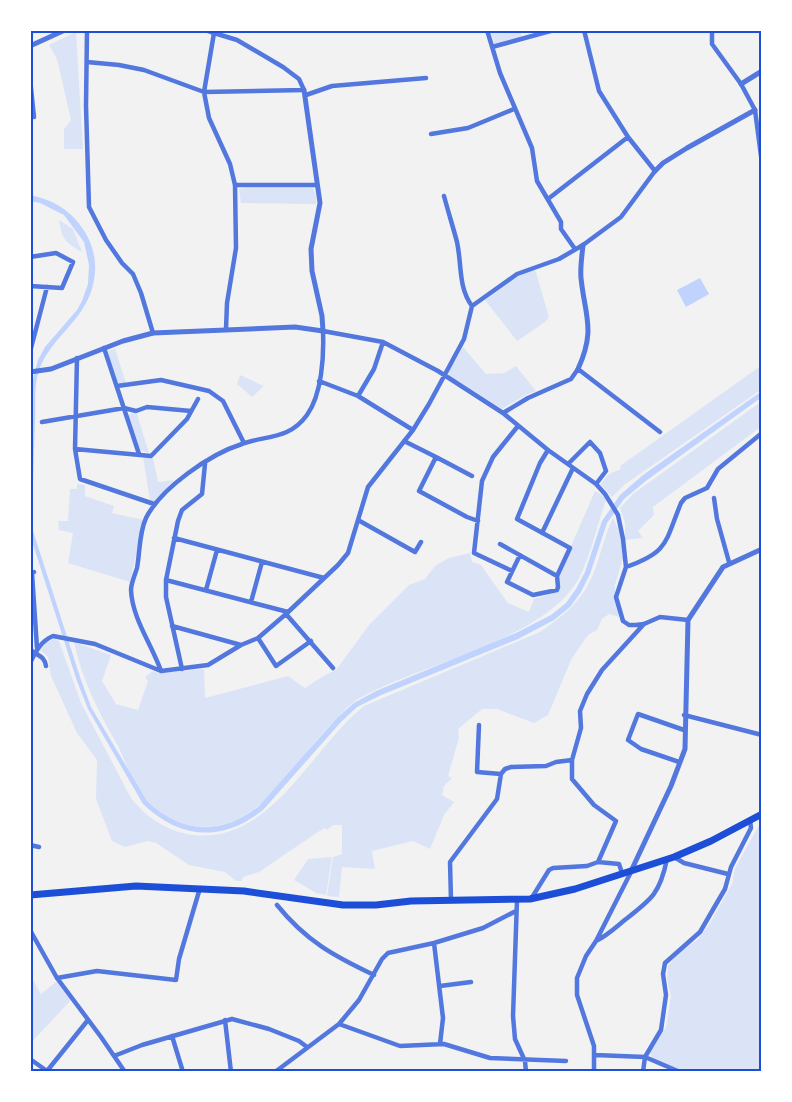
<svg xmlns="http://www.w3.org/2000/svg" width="792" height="1102" viewBox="0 0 792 1102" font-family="Mulish,sans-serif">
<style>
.green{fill:#dbe4f7}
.water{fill:#bfd3fe}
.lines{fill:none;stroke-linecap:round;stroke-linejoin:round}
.minor{stroke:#5277de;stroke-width:4.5}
.tertiary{stroke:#5277de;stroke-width:5}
.primary{stroke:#1d4ed8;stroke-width:7}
.neatline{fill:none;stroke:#1d4ed8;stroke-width:2}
</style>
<rect width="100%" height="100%" fill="#f2f2f2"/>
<!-- green -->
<path class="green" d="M490,30H520L522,38L495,45Z
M76,32L83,149H64V129L71,120L57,59L49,45Z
M245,188H313L316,196V204L241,203L239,189Z
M59,220L73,229L82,252C65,242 62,240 59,220Z
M535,269L549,317L545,322L517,341L485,300L518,276Z
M463,347L486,374L504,373L516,366L536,391L524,396L502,409L450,376L448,372Z
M115,349L126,383L120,384L117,381L107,351Z
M762,365V389L624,485L612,497L600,484L609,474L621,469L620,466Z
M240,375L264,386L252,397L237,384Z
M762,401V426L653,507L654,515L638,531L643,538L625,540V523L620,508L633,494Z
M132,413L137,414L149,453L140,450L128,415Z
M143,457L153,458L158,482L174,480L155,501H150Z
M77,484L85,485V496L114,506L112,513L144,520L130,582L68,563L73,533L59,530L58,521H68L70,489H77Z
M595,491L601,494L606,500C598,522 590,558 579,578C546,640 420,664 360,698C351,703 343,712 336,719C311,744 291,775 265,800C226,837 177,836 142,795C132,783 125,760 118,746C99,713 82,680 74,642L111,655L102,681L116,704L138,710L148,681L145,677L153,671L159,673L204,669L205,698L288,676L305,688L325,675L336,670L369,625L409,585L425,579L435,566L449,558L470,553L472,562L481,565L508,603L529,612L534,599L560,591L558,576Z
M613,518L621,535L623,558L615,585V595L619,617L609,614L602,619L597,630L588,635L572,658L548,715L534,723L497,709H482L458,729L459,738L448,776L452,778L444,786L442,795L454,802L444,815L430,849L413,841L372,851L375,869L342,867L339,897L327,896L333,857L342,854V825H333L327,830L325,828L318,832L259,872L243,877L242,881H236L225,872L189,865L156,843L148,841L125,847L112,841L96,799L97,760L77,733L51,676L48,657L40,650L47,642L55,639L59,641L81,703L131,798C146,817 164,829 187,834C269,849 310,749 364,706L540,632C560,618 579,604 590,581C600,561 603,538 613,518Z
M762,823V1072H685L653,1059L650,1053L666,1027L671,996L667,979L668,966L680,952L697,940L710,923L732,884L735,868L759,825Z
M332,857L326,895L316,893L294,880L308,859Z
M30,975L41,994L57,981L71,1000L30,1044Z"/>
<!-- water -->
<path class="water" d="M30,195C54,200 72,211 85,232C92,244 96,257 95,271C92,322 47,334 37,378C34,391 36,406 35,419C34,451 33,483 32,515L33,531L81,680L91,707L147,801C182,834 221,836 259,806L337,718L354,703L376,691L516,633L551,615L566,603L576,589L585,572L602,521L620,495L643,475L762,391V397L647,480L624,499L607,523L590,574L581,592L570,607L554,620L518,639L379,696L357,707L341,722L263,810C222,842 181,840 143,804L88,709L77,681L30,535V442L33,379L38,360L45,347L77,310L82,301L88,284L89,265L84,242L64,215L40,203L30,201Z
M700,278L709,294L686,307L677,290Z"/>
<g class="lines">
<!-- minor -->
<path class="minor" d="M87,30L86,106L89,207L106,240L122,263L133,274L141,293L153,333
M487,30L500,73L532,148L537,181L561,222V229L575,249
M712,30V44L741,84L755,110L761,156
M492,47L554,30
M87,62L119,65L144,70L204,92L304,90L299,79L283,67L237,40L214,33L204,92L209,118L230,164L235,185L236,248L227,303L226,329
M30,79L34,117
M306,95L332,86L426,78
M431,134L468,128L514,109
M235,185H317
M548,199L628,137
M30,256V276
M30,286L62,288L73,262L56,253L30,257
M472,306L517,274L559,259L583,245L621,217L655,171L628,137L599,91L584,30
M383,342L374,369L358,396L413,430
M104,348L139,454
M30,352L47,287
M77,358L75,449L80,479L154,504
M319,381L358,396
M117,386L161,380L209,391L223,401L244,443
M503,413L528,398L571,379L578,369L660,432
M42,422L124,408L136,411L147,407L191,411
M404,441L436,457L419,491L467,517L478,521
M75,449L151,456L187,419L198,399
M436,457L472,476
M568,464L590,442L600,453L606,471L596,484
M714,498L717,519L729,562
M358,520L415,552L421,542
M542,533L573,468
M174,538L324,578
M500,544L557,576
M520,555L507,582L533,595L557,590L558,587L557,576L570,548L517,519L540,463L548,450
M626,567C669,552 665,542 681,503L685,498L707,488L718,469L762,433
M512,571L474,553L482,481L493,457L518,426
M34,572L32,573L37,648
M166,580L288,612
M206,590L217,550
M251,602L262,562
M286,614L333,668
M172,626L241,645
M258,638L276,666L311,641
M30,649C37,656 44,655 46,666
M30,663C36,651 41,641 53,636L95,644L161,671L208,665L241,645L258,638L286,614L338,565L348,553L368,487L413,430L429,404L464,339L472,306C458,287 462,265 457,242C453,227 448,211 444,196
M182,669L166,597V580L178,521L182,510L202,494L205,464
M161,671C152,645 132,618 131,590C131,583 135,575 137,568C140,552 139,533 146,518C161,488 210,454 242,444C266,435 289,440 307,415C322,394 324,356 323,331L383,342L438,371L503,413L548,450L596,484L605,494L618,515L623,539L626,567L616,597L623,621L629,625H636L644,624L660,617L688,620
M684,715L762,735
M479,725L477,772L501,774
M679,762L641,749L628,740L638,714L684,730
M30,845L39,847
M674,857L684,863L728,874
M598,862L616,821L594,805L572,779V760L581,728L580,711L587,694L602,670L644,624
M531,899L549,870L553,868L587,866L598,862L619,864L622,873
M451,900L450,862L497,799L501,774L505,769L511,767L546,766L556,762L572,760
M517,900L513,1016L515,1039L525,1061L526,1072
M277,905C306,941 334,956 374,975
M30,930L57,978L101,1037L125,1072
M596,941C608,935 616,927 626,919C652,899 660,893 667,859
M434,943L443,1018L440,1044
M57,978L97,971L176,980L179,959L200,888
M440,986L471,982
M225,1020L231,1072
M339,1024L400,1046L444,1044L490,1058L566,1061
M172,1036L183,1072
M595,1055L645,1057L680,1072
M114,1056L142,1045L232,1019L269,1029L299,1041L307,1047
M30,1059L47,1071L88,1020
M275,1072L339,1024L359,1000L382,959L388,953L434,943L483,928L516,911
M594,1072V1046L577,995V978L586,956L596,941L631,872
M643,1072L645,1057L661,1030L666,995L663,974L665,963L700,932L711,913L725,889L731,867L751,828L750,820"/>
<!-- tertiary -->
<path class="tertiary" d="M206,30L214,33
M30,46L65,30
M741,84L762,71
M655,171L663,163L687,148L755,110
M578,369C596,329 585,317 581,278C580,267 582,256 583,245
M30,372L51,369L123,341L153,333L295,327L323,331L322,316L312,271L311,249L320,203L304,90
M632,869L671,786L685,749L688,620L723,567L762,549"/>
<!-- primary -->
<path class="primary" d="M30,895L136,886L244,891L343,905H376L411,901L530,899L575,889L674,857L711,841L762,814"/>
</g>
<!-- border -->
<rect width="792" height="1102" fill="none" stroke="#ffffff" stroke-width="63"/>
<rect x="32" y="32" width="728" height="1038" class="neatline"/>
</svg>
